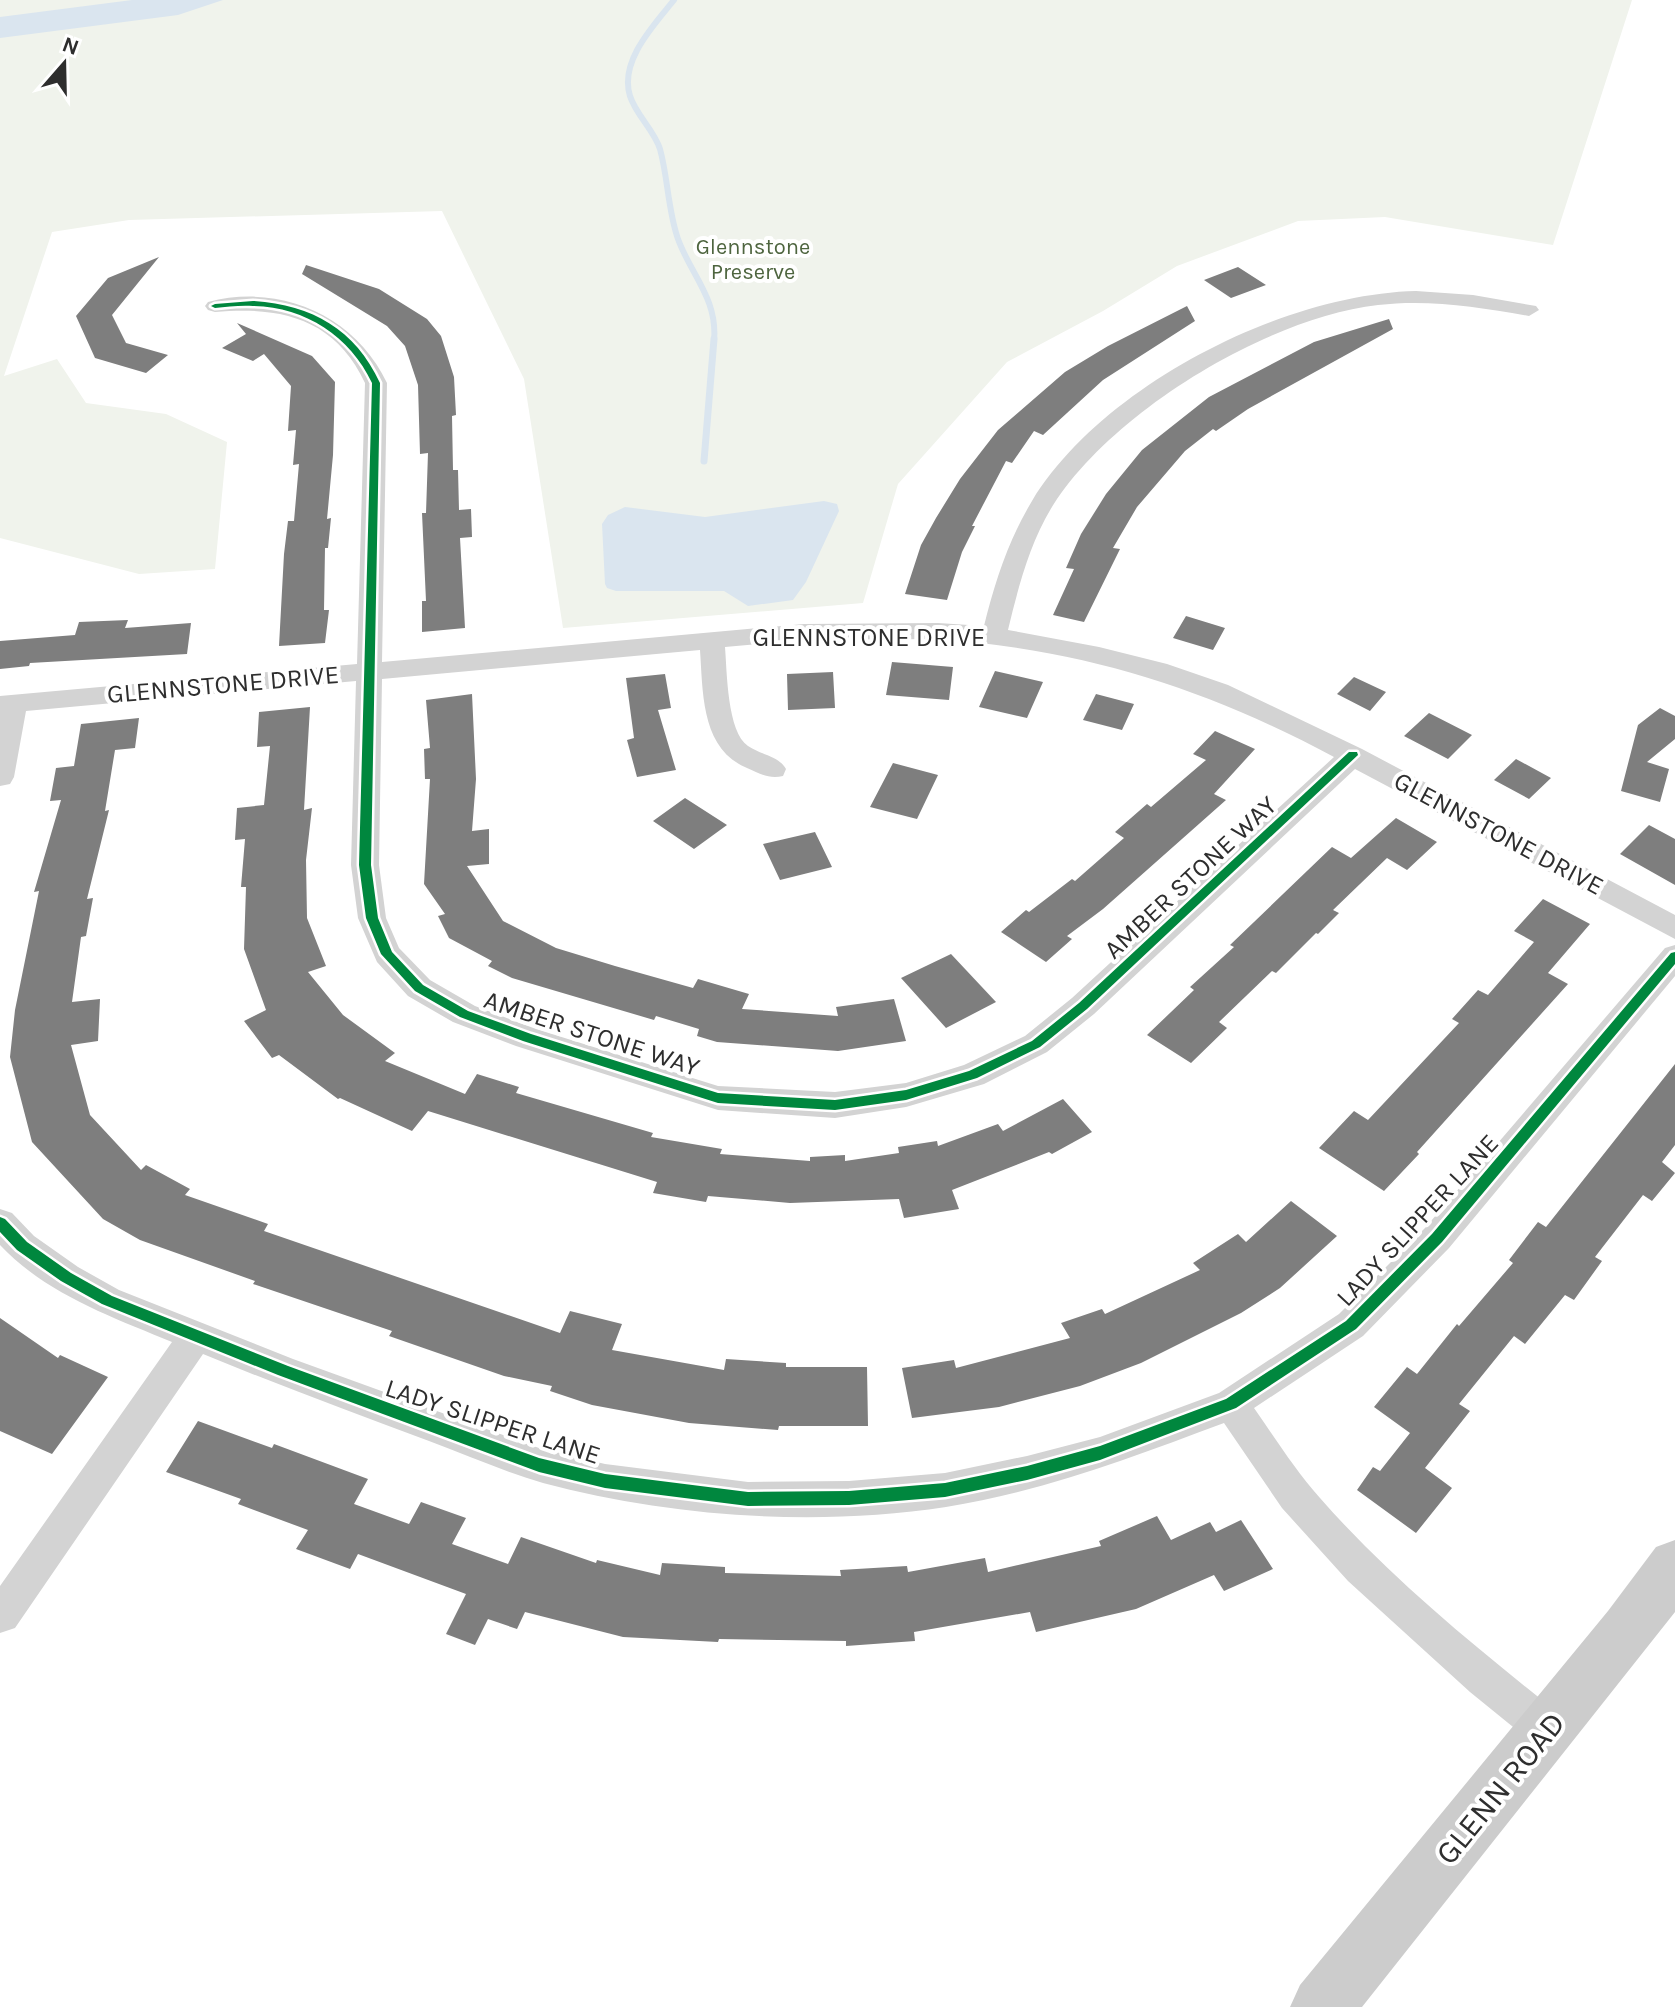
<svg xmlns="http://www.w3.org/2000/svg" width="1675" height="2007" viewBox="0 0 1675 2007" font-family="Karla,sans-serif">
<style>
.green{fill:#f0f3ec}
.water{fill:#dae5ef}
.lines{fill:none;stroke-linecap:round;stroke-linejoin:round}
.stream-far1{stroke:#dae5ef;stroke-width:6}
.stream{stroke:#dae5ef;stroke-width:7}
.building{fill:#7e7e7e}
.street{fill:#d3d3d3;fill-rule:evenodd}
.secondary{fill:#ccc;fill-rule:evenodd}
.cycleway-casing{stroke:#fff;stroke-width:5}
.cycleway{fill:#00873e;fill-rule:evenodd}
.labels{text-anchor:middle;stroke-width:8;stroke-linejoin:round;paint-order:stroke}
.far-park-label{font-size:22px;fill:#4e653f;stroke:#fff}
.street-label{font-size:26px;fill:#2e2e2e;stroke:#fff}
.near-street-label{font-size:32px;fill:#2e2e2e;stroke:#fff}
</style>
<rect width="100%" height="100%" fill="#fff"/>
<!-- green -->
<path class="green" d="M0,0H1632L1553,245L1385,217L1298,221L1177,266L1103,311L1007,362L898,484L863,603L563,628L524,379L442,211L129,220L52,232L4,376L57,359L86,403L166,414L227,442L215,569L139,574L0,538Z"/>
<!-- water -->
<path class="water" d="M132,0H223L178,15L0,38V17Z
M824,501L837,504L839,511L806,582L793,600L748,606L724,591H616L607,588L605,584L602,524L608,515L625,507L705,517Z"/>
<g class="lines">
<!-- stream-far1 -->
<path class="stream-far1" d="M674,0C654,25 619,61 630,96C636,115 654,130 660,149C668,178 668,211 678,239C691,275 718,299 714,341"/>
<!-- stream -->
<path class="stream" d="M704,461L714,339"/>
</g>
<!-- building -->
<path class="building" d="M159,257L112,315L126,343L168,355L146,373L95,358L76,316L108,278Z
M306,265L379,289L427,319L441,336L454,377L456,415L452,416L453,470H458L459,510L471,509L472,537L460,538L465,628L422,632V601H426L422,513H426L428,453L420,454L418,385L405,346L387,326L302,274Z
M1238,267L1266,285L1231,298L1204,280Z
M1187,306L1195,321L1103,380L1043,435L1034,431L1012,463L1006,461L972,526H975L962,552L947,600L905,594L921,545L936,518L960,479L998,430L1065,372L1108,346Z
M1389,319L1393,329L1248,409L1216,431L1213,429L1185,451L1137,507L1113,548L1120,549L1084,622L1053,615L1074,569L1066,568L1081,534L1106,494L1142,450L1209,397L1314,342Z
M237,323L312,356L335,382L333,455L327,519L331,518L328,548H325L324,610H329L325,643L279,646L284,554L288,521H294L299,464L293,465L296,430L288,431L291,386L264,354L253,361L222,348L246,334Z
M1186,616L1225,628L1213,650L1173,638Z
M128,620L125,628L191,623L187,654L30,663L29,666L0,669V641L75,635L79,622Z
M892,662L953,667L949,700L886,695Z
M995,671L1043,682L1027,718L979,707Z
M833,672L835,708L788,710L787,674Z
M665,674L671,708L658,710L676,770L637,777L627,740L634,738L626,678Z
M1354,677L1386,692L1370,711L1337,694Z
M472,694L476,779L472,831L489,829V864L467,866L503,921L556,948L615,966L693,988L698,979L749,994L742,1009L838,1016L836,1007L894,999L906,1041L838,1051L717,1042L697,1036L699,1029L656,1016L654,1020L512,978L488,966L492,961L449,938L438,916L445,914L424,884L430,779H425L424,749L430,748L426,700Z
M1096,694L1134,704L1122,730L1083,720Z
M310,707L304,810L312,808L306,860L307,918L326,966L308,972L343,1015L395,1053L385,1061L465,1094L477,1074L519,1087L516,1093L653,1133L651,1137L722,1149L720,1154L810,1161V1157L845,1155V1161L899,1153L898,1147L937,1141L938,1146L998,1124L1003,1131L1063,1099L1092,1132L1052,1154L1049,1152L952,1190L959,1209L904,1218L899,1199L790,1203L708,1196L706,1202L653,1193L657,1182L428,1111L412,1131L340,1098L338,1099L279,1055L272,1058L244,1021L266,1010L244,949L246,887H241L245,839L235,840L237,808L264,805L270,746L257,747L259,712Z
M1660,708L1675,716V739L1647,762L1669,769L1660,802L1621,791L1638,725Z
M1429,713L1472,735L1448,759L1404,736Z
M139,718L135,748L115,750L105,811L109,810L87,899L93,898L86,936L81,937L72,1002L100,999L98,1041L71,1045L90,1115L141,1170L146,1165L190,1189L185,1195L268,1224L264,1231L560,1333L570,1311L622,1324L612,1350L724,1370L726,1359L786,1363V1367H867L868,1426H779L778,1430L689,1423L592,1405L550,1391L552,1386L504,1376L389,1336L392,1331L253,1284L255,1281L140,1240L103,1219L32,1142L10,1057L15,1010L39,891L34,892L61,800L50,801L56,768L74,766L81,724Z
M1215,731L1255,749L1214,794L1226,800L1103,909L1067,936L1072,939L1046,962L1001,932L1026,910L1029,912L1072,879L1075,881L1124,838L1115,832L1147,804L1151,807L1206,760L1193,754Z
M1516,759L1551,778L1529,799L1494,780Z
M893,763L938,775L917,819L870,807Z
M685,798L727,825L694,849L653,821Z
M1396,818L1437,842L1407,870L1387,858L1333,910L1339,913L1318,934L1316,933L1276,973L1272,971L1219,1022L1227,1028L1191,1063L1147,1035L1194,990L1190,987L1234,947L1230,945L1332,847L1351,858Z
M1649,825L1675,839V885L1620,854Z
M815,832L832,867L780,880L763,844Z
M1543,899L1590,924L1548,973L1568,984L1417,1152L1419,1154L1384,1191L1319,1148L1354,1111L1368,1120L1459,1023L1452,1019L1478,990L1488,995L1534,942L1514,931Z
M951,954L996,1002L946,1028L901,978Z
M1675,1064V1145L1662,1162L1675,1173L1652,1201L1643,1195L1595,1257L1602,1261L1574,1300L1565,1295L1525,1344L1514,1336L1459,1404L1470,1411L1425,1468L1452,1488L1416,1533L1357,1490L1373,1467L1380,1471L1410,1433L1374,1407L1407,1367L1417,1374L1457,1324L1459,1326L1513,1263L1509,1260L1538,1222L1546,1227Z
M1291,1201L1337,1236L1280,1288L1241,1313L1141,1363L1080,1386L999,1407L912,1418L902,1368L954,1360L956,1368L1070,1338L1061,1323L1102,1309L1105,1314L1200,1270L1193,1263L1238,1234L1246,1242Z
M0,1318L58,1358L60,1355L108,1377L52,1454L0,1431Z
M198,1421L272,1448L274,1444L368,1479L354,1504L409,1524L421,1502L466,1518L452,1544L508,1564L521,1537L596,1563L597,1560L660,1575L662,1563L725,1567V1573L841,1576L840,1570L907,1566L908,1572L985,1558L988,1572L1101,1546L1099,1541L1157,1516L1171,1540L1210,1522L1216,1532L1241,1520L1273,1569L1224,1591L1214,1575L1136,1609L1036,1632L1030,1612L914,1632L915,1641L846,1646V1641L719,1639L718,1642L623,1637L525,1612L517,1629L488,1619L475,1645L446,1634L466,1594L358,1554L350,1569L296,1549L308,1530L238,1504L241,1499L166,1472Z"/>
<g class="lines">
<!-- street -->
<path class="street" d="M1416,291L1473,295L1536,306L1539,310L1529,316C1479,307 1428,299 1378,305C1268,318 1119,408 1057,499C1031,538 1019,584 1008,630L1099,647L1167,664L1228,685L1362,749L1675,915V939L1355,769L1094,1014L1047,1052L984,1084L906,1107L835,1118L718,1110L516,1046L453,1022L408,996L377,962L358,918L351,865L356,681L26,711L14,777L10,784L0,786V696L357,664L365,383C335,318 280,306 215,312L208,310L205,306L208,302C280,283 355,315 387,383L382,662L804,624L938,623L984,626C995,582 1008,541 1032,501C1102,386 1283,294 1416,291ZM938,639C1085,650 1205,688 1334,757L1072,998L1025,1036L964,1065L906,1083L835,1092L718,1086L536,1029L475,1006L430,980L399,948L386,918L379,865L382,679L700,650C703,693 701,749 747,768C760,774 769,779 783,776L786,769C779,756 761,755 748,746C727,732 727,671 725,647L804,640Z
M1675,945V976L1449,1248L1363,1336L1254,1408C1275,1438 1295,1470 1320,1498C1392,1580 1477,1648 1562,1716L1568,1730L1562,1744L1548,1750L1534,1744L1470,1692L1348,1581L1282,1508L1224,1423C1133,1457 1042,1492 946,1507C814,1527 672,1517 543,1483C505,1472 467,1455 429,1441C354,1413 278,1385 203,1354L15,1628L0,1633V1586L172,1342C112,1317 46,1294 0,1245V1209L12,1213L34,1236L78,1267L119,1290L293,1359L539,1448L605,1464L748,1482L849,1481L945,1473L1027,1456L1100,1437L1219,1393L1339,1314L1425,1228L1665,948Z"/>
<!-- secondary -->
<path class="secondary" d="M1675,1540V1612L1362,2007H1290L1300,1985L1608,1611L1656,1547Z"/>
<!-- cycleway casing -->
<g class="cycleway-casing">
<path id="cycleway" d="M253,301C312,305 355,329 380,383L371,865L378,918L392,952L423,985L468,1011L531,1034L718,1093L835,1100L906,1090L969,1071L1032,1041L1079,1003L1349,752H1357L1358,755L1087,1009L1040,1047L977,1078L906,1100L835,1110L718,1103L523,1041L460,1017L415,991L381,954L366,918L359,865L372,383C350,336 305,307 253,306C240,305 227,307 215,308L211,306L215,304Z
M1675,952V964L1442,1242L1356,1329L1236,1408L1100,1460L1027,1480L945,1497L849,1505L748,1506L605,1488L539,1472L278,1375L102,1304L61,1281L17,1250L0,1232V1217L5,1219L27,1242L71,1273L112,1296L288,1366L539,1458L605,1474L748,1492L849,1491L945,1483L1027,1466L1100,1446L1226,1399L1346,1321L1432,1234L1671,953Z"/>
</g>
<!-- cycleway -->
<use href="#cycleway" class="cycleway"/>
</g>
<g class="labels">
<!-- far-park labels -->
<g class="far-park-label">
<text x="753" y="254">Glennstone<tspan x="753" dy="25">Preserve</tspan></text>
</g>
<!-- street labels -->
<g class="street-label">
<text x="869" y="646">GLENNSTONE DRIVE</text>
<text transform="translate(223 684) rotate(-5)" y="9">GLENNSTONE DRIVE</text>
<text transform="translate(1499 833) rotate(28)" y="9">GLENNSTONE DRIVE</text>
<text transform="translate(1190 877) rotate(-43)" y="9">AMBER STONE WAY</text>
<text transform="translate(592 1033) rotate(18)" y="9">AMBER STONE WAY</text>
<text transform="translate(1417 1220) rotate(-47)" y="9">LADY SLIPPER LANE</text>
<text transform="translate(493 1421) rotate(18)" y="9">LADY SLIPPER LANE</text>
</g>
<!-- near-street labels -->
<g class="near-street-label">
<text transform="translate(1500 1788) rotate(-51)" y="11">GLENN ROAD</text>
</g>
</g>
<!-- north arrow -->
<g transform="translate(64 64) rotate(20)" stroke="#ffffff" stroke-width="6" paint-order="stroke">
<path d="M0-6L14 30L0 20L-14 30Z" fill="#2e2e2e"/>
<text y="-12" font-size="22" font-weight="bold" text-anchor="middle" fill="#2e2e2e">N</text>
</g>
</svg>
